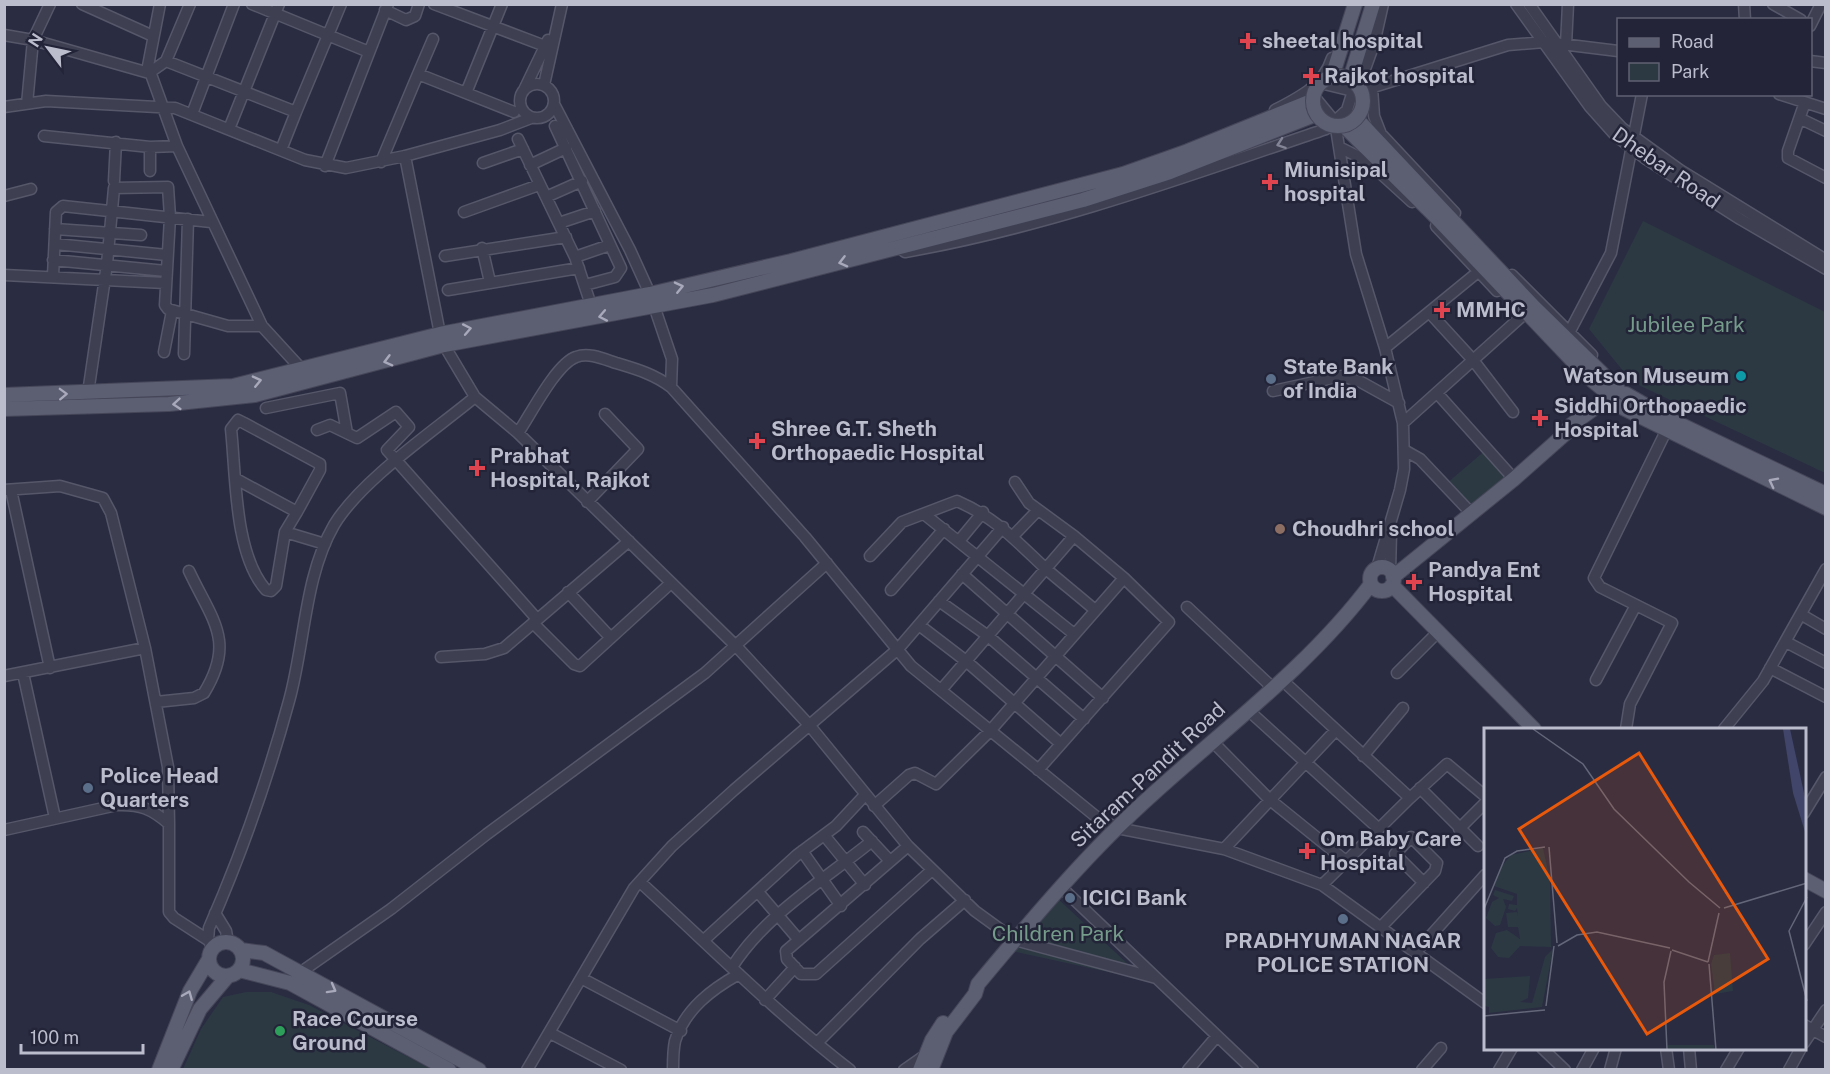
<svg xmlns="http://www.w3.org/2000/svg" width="1830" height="1074" viewBox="0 0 1830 1074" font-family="'Public Sans',sans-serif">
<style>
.green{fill:#2c3943}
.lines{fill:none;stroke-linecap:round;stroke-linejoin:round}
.minor-casing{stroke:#565769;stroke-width:13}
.major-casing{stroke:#454658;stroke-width:16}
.minor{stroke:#3e4052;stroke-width:10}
.major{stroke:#5c5e72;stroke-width:14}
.major-bridge-casing{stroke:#454658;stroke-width:16;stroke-linecap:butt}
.major-bridge{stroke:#5c5e72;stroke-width:14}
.oneway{stroke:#838495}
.oneway2{stroke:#a8a9ba}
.health-dot{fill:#e0444e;stroke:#232438;stroke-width:2}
.culture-dot{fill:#0f9aa8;stroke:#232438;stroke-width:2}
.service-dot{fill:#5c6f8a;stroke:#232438;stroke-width:2}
.education-dot{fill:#8d6e63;stroke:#232438;stroke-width:2}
.leisure-dot{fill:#2e9e5b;stroke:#232438;stroke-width:2}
.labels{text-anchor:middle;stroke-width:5;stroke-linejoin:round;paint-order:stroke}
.poi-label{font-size:21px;font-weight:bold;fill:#bbbccc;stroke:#232438;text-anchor:start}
.street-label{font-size:21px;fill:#bbbccc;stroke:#232438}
.park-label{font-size:21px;fill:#759b8a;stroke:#232438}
.inset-road{fill:none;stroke:#646679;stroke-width:1.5}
.view{fill:#e8590c;fill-opacity:0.15;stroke:#e8590c;stroke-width:3}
.inset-edge{fill:none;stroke:#bbbccc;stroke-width:3}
</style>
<rect width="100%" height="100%" fill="#2a2c42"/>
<!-- green -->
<path class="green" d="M1643,221L1825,312V473L1632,382L1589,329Z
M1487,449L1514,479L1472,514L1447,483Z
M1055,896L1145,980L1007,950Z
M246,992H271L309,1005L431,1069H183L201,1029L223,997Z"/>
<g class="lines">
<!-- minor casing -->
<g class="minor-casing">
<path id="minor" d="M82,4L153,36
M160,4L148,66L177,146L262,326L305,373
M252,4L369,52
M434,4L545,46
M1516,4L1590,107L1615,135L1646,159L1740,219L1826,269
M1529,4L1601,106L1622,128L1680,170L1826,260
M1744,4L1745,20
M1773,4L1801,20
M385,10L406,20L415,16L419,4
M1810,26L1821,4
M4,35L33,40L149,73L166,61L190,4
M1566,45L1568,4
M166,61L296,112L341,4
M1810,61L1826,63
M418,74L433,39
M1316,82L1353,91L1367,89L1508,45L1545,42L1618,51
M520 101a17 17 0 1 1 34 0a17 17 0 1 1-34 0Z
M544,85L562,4
M1372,88L1374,116L1381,134L1455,213
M524,90L548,40
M466,93L502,4
M1312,94L1335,122L1356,254L1385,348L1403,423L1404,469L1400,490L1377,568
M1779,94L1826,109
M27,104L33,40L50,4
M554,104L630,250L650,294L672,359L671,387
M1804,105L1788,151V158L1826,178
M4,107L46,101L175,108L305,160L346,168L405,156L500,130L531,118
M1275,110C1300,97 1323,86 1332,58
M192,114L234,4
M1801,119L1826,131
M555,126L621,268L615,277L585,285
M229,129L279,4
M44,136L150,147L177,146
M518,139L575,257L591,305
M150,147V171
M1339,147L1367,161L1412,202
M281,150L296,112
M405,156L440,334
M381,162L418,74L514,112
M483,163L523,149
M530,165L566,148
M325,166L388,4
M114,181L116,142
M4,196L31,189
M546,197L582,181
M464,212L539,185
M559,223L595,211
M1436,226L1497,291
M55,229L141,235
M55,244L167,255
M482,248L490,282
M901,249L905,252C1048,227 1188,176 1326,129L1347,110L1353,91L1361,80L1374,44L1383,4
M445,256L566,237
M575,257L610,245
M53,260L166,271
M4,275L165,283
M1512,275L1592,355
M53,276L56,212L63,206L211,222
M448,290L579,268
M1430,313L1473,360L1513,412
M1570,331L1611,253L1642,94
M444,345L475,397L518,433L737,647L810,726L908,846L975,911L1015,940L1156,978
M1385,348L1478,272
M164,352L172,311
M184,354L188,219
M1273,391L1342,376L1361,382L1399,403
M88,393L107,264L114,188L168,187L170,217L165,305L168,309L228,326H262
M1437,393L1514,479
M266,408L340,393L347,433
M1403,423L1522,316
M317,430L330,425L357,438L396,412L409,427L387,450L537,619
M518,433C531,414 556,364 576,357C589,352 604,359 616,363C636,369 654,374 671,387L805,537L911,666L1099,819L1117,828L1224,849L1322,885L1485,1003
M1404,450L1420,459L1472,514
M236,479L297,512L285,532L276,586L271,591L266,590C234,554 236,475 231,429L238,420L244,423L320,464V470L297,512
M1015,482L1029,503L1074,536
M4,490L60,486L103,498L111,513L145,648
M11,490L50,668
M587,502L638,449L605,414
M924,514L1074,634
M285,532L325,544
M1013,536L1038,510
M959,541L983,512
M870,556L902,522L957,501C996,518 1015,540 1045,568C1061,582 1079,596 1095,610
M1390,571L1391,533
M962,574L1103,698
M891,590L944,529
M568,592L610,637
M939,601L988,636L1084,719
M1187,607L1273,688
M1802,615L1826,629
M533,623L574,664L580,666L671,583
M919,625L966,661L1061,744
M1786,642L1826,663
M441,657L485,654L504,648L629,541
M1770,668L1826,697
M23,673L55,818
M1397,673L1439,631
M4,676L145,648L168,767L169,824
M1282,680L1410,798L1322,885
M1596,680L1636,605
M941,690L1074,536L1124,578
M156,702L194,698L204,693C236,641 212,620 189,571
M1248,710L1379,829
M1626,729L1630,704L1672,623L1600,587L1594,578L1670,423
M1724,729L1763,681L1826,569
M1213,742L1269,799L1347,862
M1363,756L1403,708
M1420,788L1478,846
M1410,798L1447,764L1485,796
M874,806L909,775L915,773L936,784L990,731L1124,578L1169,622L1038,770
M1804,813L1826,777
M1459,829L1485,803
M4,830L117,805C140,804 152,809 169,824V912L174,918L208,940
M863,832L890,861
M824,835L865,885
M908,846L786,951L787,959L801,974H816L932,870
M1224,849L1336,730
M802,851L841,906
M640,882C709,945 775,1012 850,1070
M1062,888L1253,1070
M758,892L799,940
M215,913L226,931L228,942
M1381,927L1435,871L1437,863L1411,837L1395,854L1424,883
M704,940L797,855L836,826L865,795
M1804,945L1826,912
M213,947L208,940L209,928C241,855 268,778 289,701C305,644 304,577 334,525C361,480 434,431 475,397
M1416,952L1485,875
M732,967C766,914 824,880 872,841
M301,972L391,909L487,834L705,673L827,563
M581,978L681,1031
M765,1000L795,967
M1804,1025L1826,1037
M550,1033L621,1070
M817,1043L920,939L965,900
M1804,1043L1826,1010
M1542,1048L1565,1070
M1666,1048L1669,1070
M1689,1048L1691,1070
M527,1070L634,888L672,846L734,790L898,649L1003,527
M673,1070C673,1061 673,1050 675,1041C685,1009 712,989 739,974
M904,1070L924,1056
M1188,1070L1217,1036
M1422,1070L1441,1048
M1499,1070L1512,1048
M1582,1070L1594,1048
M1610,1070L1616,1048
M1726,1070L1739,1048
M1789,1070L1801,1048"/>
</g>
<!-- major casing -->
<g class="major-casing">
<path id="major" d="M1332,77L1355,4
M1350,79L1373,4
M1356,118L1534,307L1618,389
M1343,125L1433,214L1587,376L1610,395
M1626,394L1671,420L1826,494
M4,395L233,386L440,334L650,294L791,261L1123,174L1188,151L1314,100
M1619,406L1826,508
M4,409L169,404L255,395L444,345L713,295L1083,200L1170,172L1317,114
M1370 579a12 12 0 1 1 24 0a12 12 0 1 1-24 0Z
M1393,577L1514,479L1566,433L1571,425L1610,397
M1392,585L1534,729
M1804,879L1826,891
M209 959a17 17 0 1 1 34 0a17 17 0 1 1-34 0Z
M241,950L264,953L479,1070
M239,970L290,983L449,1070
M159,1070L190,991L209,959
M171,1070L200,1009L227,977
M920,1070L932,1040L943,1023
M931,1070L946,1032L975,994L978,984C1033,918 1090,850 1154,793C1228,726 1311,664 1371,584"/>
</g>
<!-- minor -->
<use href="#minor" class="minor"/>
<!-- major -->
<use href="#major" class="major"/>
<!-- major-bridge casing -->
<g class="major-bridge-casing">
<path id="major-bridge" d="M1313 101a25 25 0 1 1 50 0a25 25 0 1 1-50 0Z"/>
</g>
<!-- major-bridge -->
<use href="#major-bridge" class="major-bridge"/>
</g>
<!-- one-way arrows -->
<defs><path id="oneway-chevron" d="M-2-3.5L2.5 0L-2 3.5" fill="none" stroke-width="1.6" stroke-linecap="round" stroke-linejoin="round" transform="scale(1.5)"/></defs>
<use class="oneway" href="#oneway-chevron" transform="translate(1281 144) rotate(161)"/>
<g class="oneway2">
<use href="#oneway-chevron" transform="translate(843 262) rotate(166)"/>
<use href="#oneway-chevron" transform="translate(679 287) rotate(-13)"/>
<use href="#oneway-chevron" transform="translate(603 316) rotate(169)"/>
<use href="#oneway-chevron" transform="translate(467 329) rotate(-11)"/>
<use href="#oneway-chevron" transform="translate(388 361) rotate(165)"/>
<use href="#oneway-chevron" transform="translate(257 381) rotate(-13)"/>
<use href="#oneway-chevron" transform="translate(63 394) rotate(-2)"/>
<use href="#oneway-chevron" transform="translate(177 404) rotate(175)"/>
<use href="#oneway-chevron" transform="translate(1773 482) rotate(-153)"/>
<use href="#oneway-chevron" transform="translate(332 989) rotate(29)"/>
<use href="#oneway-chevron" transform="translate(188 995) rotate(-68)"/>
</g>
<!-- markers -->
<g class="health-dot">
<path d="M1245 32h6v6h6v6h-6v6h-6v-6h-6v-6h6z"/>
<path d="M1308 67h6v6h6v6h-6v6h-6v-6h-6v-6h6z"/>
<path d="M1267 173h6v6h6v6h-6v6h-6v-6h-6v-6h6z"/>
<path d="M1439 301h6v6h6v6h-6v6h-6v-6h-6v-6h6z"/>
<path d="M1537 409h6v6h6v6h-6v6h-6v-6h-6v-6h6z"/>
<path d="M754 432h6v6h6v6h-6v6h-6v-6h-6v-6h6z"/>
<path d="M474 459h6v6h6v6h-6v6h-6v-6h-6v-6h6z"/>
<path d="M1411 573h6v6h6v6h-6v6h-6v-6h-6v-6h6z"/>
<path d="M1304 842h6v6h6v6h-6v6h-6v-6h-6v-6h6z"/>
</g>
<circle class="culture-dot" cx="1741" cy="376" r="6"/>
<g class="service-dot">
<circle cx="1271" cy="379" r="6"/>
<circle cx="88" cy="788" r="6"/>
<circle cx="1070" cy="898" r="6"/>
<circle cx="1343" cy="919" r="6"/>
</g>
<circle class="education-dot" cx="1280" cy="529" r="6"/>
<circle class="leisure-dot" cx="280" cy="1031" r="6"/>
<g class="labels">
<!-- poi labels -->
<g class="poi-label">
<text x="1262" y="48">sheetal hospital</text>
<text x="1324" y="83">Rajkot hospital</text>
<text x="1284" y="177">Miunisipal<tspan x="1284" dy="24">hospital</tspan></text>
<text x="1456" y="317">MMHC</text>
<text x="1283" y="374">State Bank<tspan x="1283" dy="24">of India</tspan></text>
<text x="1729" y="383" text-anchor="end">Watson Museum</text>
<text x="1554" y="413">Siddhi Orthopaedic<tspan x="1554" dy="24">Hospital</tspan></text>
<text x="771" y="436">Shree G.T. Sheth<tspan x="771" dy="24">Orthopaedic Hospital</tspan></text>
<text x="490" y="463">Prabhat<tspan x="490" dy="24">Hospital, Rajkot</tspan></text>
<text x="1292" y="536">Choudhri school</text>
<text x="1428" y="577">Pandya Ent<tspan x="1428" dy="24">Hospital</tspan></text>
<text x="100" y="783">Police Head<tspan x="100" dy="24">Quarters</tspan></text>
<text x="1320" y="846">Om Baby Care<tspan x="1320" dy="24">Hospital</tspan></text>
<text x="1082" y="905">ICICI Bank</text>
<text x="1343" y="948" text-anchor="middle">PRADHYUMAN NAGAR<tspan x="1343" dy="24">POLICE STATION</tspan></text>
<text x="292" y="1026">Race Course<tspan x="292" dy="24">Ground</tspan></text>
</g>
<!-- street labels -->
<g class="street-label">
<text transform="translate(1666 168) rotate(35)" y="7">Dhebar Road</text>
<text transform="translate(1148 775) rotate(-43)" y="7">Sitaram-Pandit Road</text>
</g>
<!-- park labels -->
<g class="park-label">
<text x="1686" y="332">Jubilee Park</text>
<text x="1058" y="941">Children Park</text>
</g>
</g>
<!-- overview -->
<g transform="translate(1484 728)">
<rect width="322" height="322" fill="#2a2c42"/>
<path d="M59,120L66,152L67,219L36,218L25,230L14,229L7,220L12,205L23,202L36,211L34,199H24L22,185L33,184L34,188L33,180L31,183L24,181L25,176L33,177V166L10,158L18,138L27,127ZM11,162L30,168L28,173L19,171L22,179L16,197L11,198L2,190L8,174L15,170L9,167ZM69,221L58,279L5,285V279L0,278V251L46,248L44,270L36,274L48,275L61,229ZM246,225L249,263L231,266L227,236L230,227ZM182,317H230L231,322H183Z" fill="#2c3943"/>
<path d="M299,1H306L322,74V107L309,65Z" fill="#414569"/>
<path class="inset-road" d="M49,1L99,36L130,81L205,154L236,180M65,119L73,215M323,169L305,203L323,273M240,180L323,155M0,181L21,130L33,123L61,119M74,218L93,207L113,204L186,220M188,222L224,234M224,234L235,185M225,236L232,322M62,278L70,218M0,288L61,282M183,322L180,254L187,223"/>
<path class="view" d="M155,25L284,231L163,306L35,101Z"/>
<rect width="322" height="322" class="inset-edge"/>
</g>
<!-- border -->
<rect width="1830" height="1074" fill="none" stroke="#bbbccc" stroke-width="12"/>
<!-- legend -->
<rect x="1617" y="18" width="195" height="78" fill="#232438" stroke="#606173" stroke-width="1.5"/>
<rect x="1629" y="38" width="30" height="9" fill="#5c5e72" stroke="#606173" stroke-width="1.5"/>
<text x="1671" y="48" font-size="18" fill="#bbbccc">Road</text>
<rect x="1629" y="63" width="30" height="18" fill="#2c3943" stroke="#606173" stroke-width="1.5"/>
<text x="1671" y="78" font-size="18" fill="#bbbccc">Park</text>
<!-- north arrow -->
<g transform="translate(48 48) rotate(302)" stroke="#232438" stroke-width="4.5" paint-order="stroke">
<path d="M0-4.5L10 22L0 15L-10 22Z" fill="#bbbccc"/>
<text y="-9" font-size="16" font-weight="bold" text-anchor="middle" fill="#bbbccc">N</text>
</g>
<!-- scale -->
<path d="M21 1044v9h122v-9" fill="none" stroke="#bbbccc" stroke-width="3"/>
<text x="30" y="1044" font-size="18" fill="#bbbccc" stroke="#232438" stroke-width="4.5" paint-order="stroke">100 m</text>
</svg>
